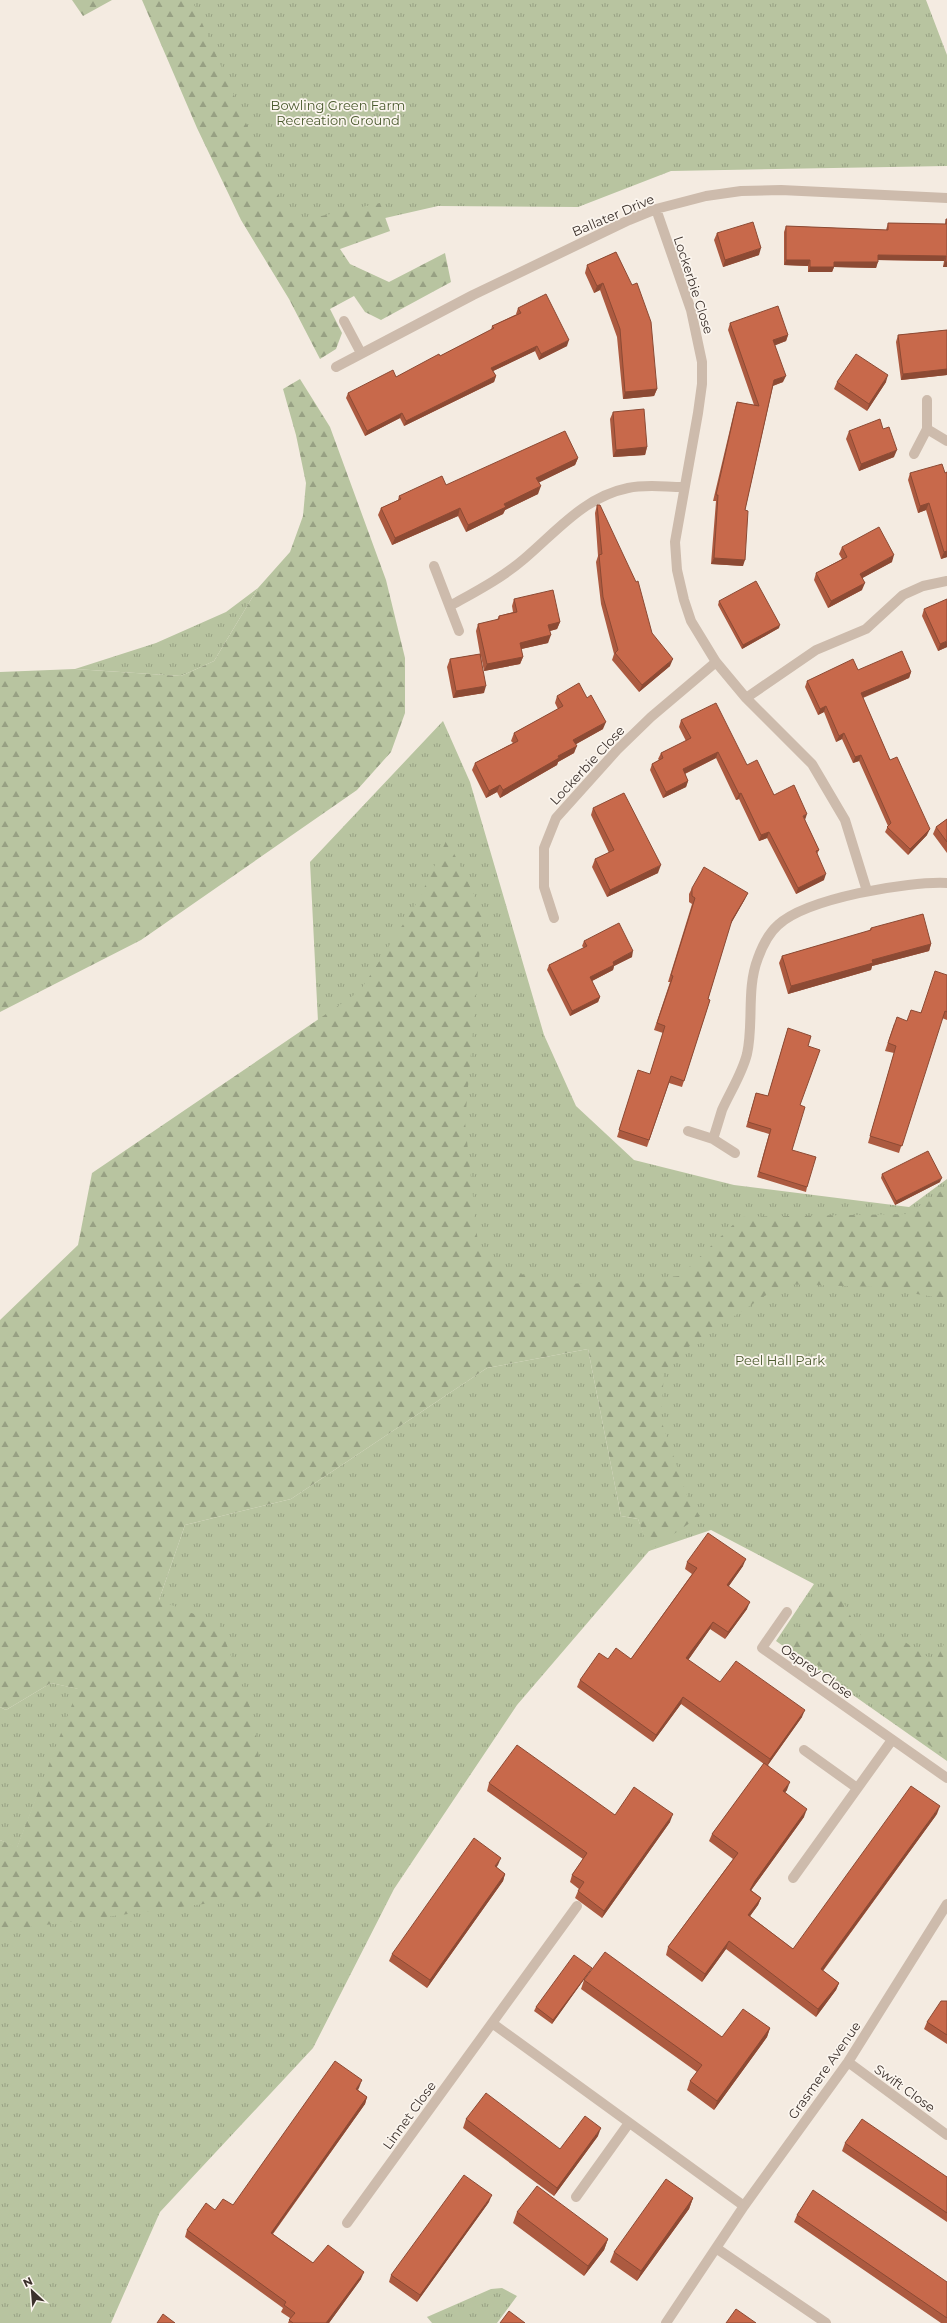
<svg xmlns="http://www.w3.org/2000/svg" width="947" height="2323" viewBox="0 0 947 2323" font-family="Montserrat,sans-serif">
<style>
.grass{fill:url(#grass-tufts)}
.forest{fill:url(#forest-firs)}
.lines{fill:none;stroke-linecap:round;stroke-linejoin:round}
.minor{stroke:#cdbbac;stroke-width:10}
.wall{fill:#ac5a40}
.shaded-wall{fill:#8c4a34}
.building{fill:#c8694b;stroke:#8c4a34}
.labels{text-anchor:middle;stroke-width:3.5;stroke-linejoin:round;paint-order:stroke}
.park-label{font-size:13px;fill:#4a5a2e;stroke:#fbf5ee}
.street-label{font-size:13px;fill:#3b302b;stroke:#fbf5ee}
</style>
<defs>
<pattern id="grass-tufts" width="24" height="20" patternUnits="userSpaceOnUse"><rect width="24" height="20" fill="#b8c4a0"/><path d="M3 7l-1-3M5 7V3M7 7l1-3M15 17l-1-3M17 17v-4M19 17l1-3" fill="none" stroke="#97a083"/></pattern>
<pattern id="forest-firs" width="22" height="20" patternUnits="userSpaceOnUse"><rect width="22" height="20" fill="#b8c4a0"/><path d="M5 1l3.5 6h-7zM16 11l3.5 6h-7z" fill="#97a083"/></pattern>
</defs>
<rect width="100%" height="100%" fill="#f4ebe1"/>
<!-- grass -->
<path class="grass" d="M169,0H926L947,55V166L671,171L578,207L438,206L271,244Z
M258,588L214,661L181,676L75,669L156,643L226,612Z
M443,721L470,782L544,1035L576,1106L634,1160L734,1185L909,1207L947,1179V1761L776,1641L814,1584L711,1530L649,1551L517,1705L394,1889L313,2048L160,2212L111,2323H0V1908L159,1600L185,1525L291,1499L487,1368L588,1349L621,1516L638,1519L648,1545L604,1325L333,1321L310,862Z
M51,1683L79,1689L17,1848L0,1840V1707L6,1710Z
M502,2288L517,2296L497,2323H432L427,2317L491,2289Z"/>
<!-- forest -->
<path class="forest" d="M72,0H112L83,16Z
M142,0H192L290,223L380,203L390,231L340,249L350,264L389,282L445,253L451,282L381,320L365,312L354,296L330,309L342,333L336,349L320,359L289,299L241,220L197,128Z
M300,379L330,427L386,580L405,658V713L391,752L357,790L141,940L0,1012V672L75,669L181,676L214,661L258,588L290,552L303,516L306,483L296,435L283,389Z
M447,839L483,913L465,1122L478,1244L505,1271L570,1284L680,1276L741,1217L908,1214L947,1187V1299L874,1287L783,1284L693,1343L664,1371L661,1420L689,1501L700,1516L649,1551L638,1519L621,1516L588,1349L487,1368L291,1499L185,1525L159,1600L219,1624L253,1715L278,1894L0,1931V1840L17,1847L78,1689L51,1683L6,1710L0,1707V1320L78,1245L92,1173L360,991L418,901Z
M834,1584L864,1642L902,1640L935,1662L947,1638V1758L786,1642Z"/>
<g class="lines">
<!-- minor -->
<path class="minor" d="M656,209L691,310L702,362V384L698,413L675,542L677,570L684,600L691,621L716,662L746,698L812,764L845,820L867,891
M344,321L361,353
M336,367L473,295L629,220L656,209L706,196L741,191L781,190L947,198
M927,429L947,441
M914,454L927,429V400
M434,566L459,631
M450,606C475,592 502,578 524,559C557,531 584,497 628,488C646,484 665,487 683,487
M746,698L816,650L866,629L903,595L923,586L947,581
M554,918L544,887V848L556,818L617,750L651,717L716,662
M688,1131L713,1139L735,1153
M713,1139C716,1130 719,1120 722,1110C730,1092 742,1074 747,1054C754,1023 746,989 758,958C762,947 769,933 778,925C807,898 908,881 947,883
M787,1612L762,1648L947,1778
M804,1750L857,1788
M793,1878L892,1740
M492,2023L744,2206
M848,2062L947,2135
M576,2197L629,2123
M347,2223L577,1906
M716,2248L826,2323
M666,2323L744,2206L848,2062L947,1904"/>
</g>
<!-- wall -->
<path class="wall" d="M946,219L947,267H943L944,261L878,260L876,268L834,267L832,272H808V266L784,265V232L786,226L886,230L888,223L945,224Z
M717,233L759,255L723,267L714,240Z
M616,252L657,389L654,396L623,399L617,337L600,290L594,293L585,273L587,265Z
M518,308L567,346L539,360L535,351L493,371L496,376L494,382L404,426L400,418L365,436L346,398L348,393L396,377L440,356L491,330L492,326L517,314H516Z
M730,323L788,335L786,341L775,345L783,382L773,386L745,510L743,566L711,564L716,501H713L735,408L737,402L754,405L728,330Z
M947,330V375L901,380L896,342L898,335Z
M837,382H886L867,411L834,389Z
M613,412L647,447L645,455L613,457L610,419Z
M849,431L894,457L859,471L846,439Z
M578,458L575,465L539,482L538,494L505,510L503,514L466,532L458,516L392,545L378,515L381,508L398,500L399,496L446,485Z
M947,472V557L941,559L926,510L918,513L908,480L910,473H945Z
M597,505L652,633L670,666L639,692L612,660L614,654L601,604L596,562L598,556L595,513Z
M842,547L892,562L862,578V590L828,608L814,580L816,573L842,559L839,554Z
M514,599L560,622L557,629L550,631L548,643L521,649L523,657L520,664L484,671L481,656L484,693L453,698L447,667L450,659L480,654L476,631L478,624L497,620L499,616L513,612L512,606Z
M719,601L779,628L742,649L718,605Z
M924,609L947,647L938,651L922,616Z
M858,670L911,672L909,678L863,698L890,760L927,835L908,855L885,832L888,826L859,761L853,763L842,739L836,742L824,712L818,715L805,687L807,681Z
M557,696L603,729L576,744L574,753L558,762L557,765L500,798L497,792L486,798L472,770L475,763L513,743L511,741L514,733L558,709L555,703Z
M681,720L747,765L774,795L805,820L819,850L817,854L824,880L796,894L767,838L759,841L739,799L736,800L716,758L685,774L688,781L686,787L663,798L650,770L652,764L659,760L658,759L661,753L686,741L679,727Z
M593,808L658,873L607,897L592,867L595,859L609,853L591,815Z
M947,819V853L933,834L936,827Z
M692,888L745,899L730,925L708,999L710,1000L682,1087L669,1083L647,1147L617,1137L636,1077L650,1074L663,1033L654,1030L670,982H668L692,904L689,902V894Z
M871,928L931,944L929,951L872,966L871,970L788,994L779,963L782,956L869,931Z
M584,941L632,957L614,966L613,970L592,981L600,997L598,1002L570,1016L547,970L549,965L584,948L582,946Z
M947,975V1020L942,1018L899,1153L868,1143L894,1053L885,1051L894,1024L907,1021L920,1013Z
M788,1028L808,1046L800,1105L792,1150L807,1187L806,1192L757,1177L769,1134L746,1127L756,1093L768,1096Z
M882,1174L940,1182L895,1205L881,1178Z
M687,1562L743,1566L728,1587L747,1609L725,1639L710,1629L688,1660L720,1682L802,1717L768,1765L787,1790L785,1792L804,1817L752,1889L751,1890L761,1898L758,1905L750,1916L793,1949L937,1814L823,1971L839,1983L836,1990L816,2017L726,1949L702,1982L666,1955L668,1947L733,1859L709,1841L712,1834L764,1764L681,1704L653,1742L577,1687L580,1680L608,1659H631L692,1574L685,1569Z
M489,1783L615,1815L670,1822L602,1918L575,1898L578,1891L579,1889L570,1882L572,1875L583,1859L487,1791Z
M498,1865L496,1867L505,1874L503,1881L427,1988L389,1961L392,1954Z
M590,1971L552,2024L534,2011L536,2007Z
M584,1980L722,2037L770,2028L767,2037L714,2110L687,2090L690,2081L697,2072L581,1989Z
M947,2001V2044L924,2029L927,2022Z
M359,2088L358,2090L367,2097L365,2104L273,2234L313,2263L361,2279L329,2323H288L290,2318L281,2312L283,2308L185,2237L187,2230L215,2210L233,2205Z
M466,2119L560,2149L598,2136L554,2196L463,2128Z
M845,2143L947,2177V2222L842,2151Z
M693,2198L689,2209L637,2281L610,2262L614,2252Z
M489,2202L417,2302L389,2282L391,2275Z
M517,2212L608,2239L604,2250L584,2276L513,2223Z
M797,2215L947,2282V2323H941L794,2222Z"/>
<!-- shaded-wall -->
<path class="shaded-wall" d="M761,248L759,255L723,267L725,260Z
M878,255L946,256L944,261L876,260Z
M786,260H810L808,266L784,265Z
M834,262H878L876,268L834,267L832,272H808L810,267Z
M945,262H947V267H943Z
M603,283L600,290L594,293L597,286Z
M788,335L786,341L771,347L773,340Z
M569,340L567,346L539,360L541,354Z
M537,346L535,351L489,373L491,368Z
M947,369V375L901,380L903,374Z
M888,375L886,382L867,411L869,404Z
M496,376L494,382L404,426L406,421Z
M786,376L783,382L772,386L774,380Z
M657,389L654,396L623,399L625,392Z
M402,413L400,418L365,436L367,431Z
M647,447L645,455L613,457L616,450Z
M897,450L894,457L859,471L861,464Z
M578,458L575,465L534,485L536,478Z
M541,486L538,494L505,510L503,514L466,532L468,525L504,504Z
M929,503L926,510L918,513L920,506Z
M460,508L458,516L392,545L395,538Z
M947,551V557L941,559L944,552Z
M894,555L892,562L857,581L860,574Z
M714,558L745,560L743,566L711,564Z
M865,583L862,590L828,608L831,601Z
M560,622L557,629L546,632L548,625Z
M780,625L779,628L742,649L743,645Z
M551,635L548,643L517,650L520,643Z
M947,641V647L938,651L940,644Z
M523,657L520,664L484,671L487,664Z
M673,659L670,666L639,692L642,685Z
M911,672L909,678L859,699L861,693Z
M486,686L484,693L453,698L456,691Z
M826,706L824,712L818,715L820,709Z
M606,722L603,729L571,747L573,740Z
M844,733L842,739L836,742L839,736Z
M577,746L574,753L558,762L557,765L500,798L503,790L558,756Z
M718,752L716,758L680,776L683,769Z
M861,755L859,761L853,763L855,757Z
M688,781L686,787L663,798L666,792Z
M500,785L497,792L486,798L489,791Z
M741,793L739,799L736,800L739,794Z
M807,814L805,820L803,816Z
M930,829L927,835L908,855L910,849Z
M769,832L767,838L759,841L761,835Z
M661,865L658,873L607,897L610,890Z
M826,874L824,880L796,894L798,888Z
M748,893L745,899L729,927L732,920Z
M931,944L929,951L872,966L871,970L788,994L791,986L872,960Z
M633,951L632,957L614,966L613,970L588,983L590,977L613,962Z
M600,997L598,1002L570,1016L572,1011Z
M942,1178L940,1182L895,1205L896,1201Z
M746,1559L743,1566L724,1593L727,1585Z
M750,1602L747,1609L725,1639L728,1632Z
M713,1622L710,1629L684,1666L686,1658Z
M683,1697L681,1704L653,1742L656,1735Z
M805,1710L802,1717L767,1766L770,1759Z
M790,1782L787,1790L780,1799L783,1791Z
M940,1806L937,1814L818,1977L821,1969Z
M807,1809L804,1817L752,1889L747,1898L750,1890L755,1881Z
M673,1814L670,1822L602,1918L604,1911Z
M501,1858L498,1865L492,1874L495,1866Z
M505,1874L503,1881L427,1988L430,1980Z
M761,1898L758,1905L745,1923L748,1915Z
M729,1941L726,1949L702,1982L705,1974Z
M592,1968L590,1971L552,2024L553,2020Z
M839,1983L836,1990L816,2017L818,2009Z
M770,2028L767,2037L714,2110L717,2101Z
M362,2080L359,2088L353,2096L356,2089Z
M367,2097L365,2104L268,2240L271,2233Z
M601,2128L598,2136L554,2196L557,2188Z
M492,2195L489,2202L417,2302L420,2295Z
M693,2198L689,2209L637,2281L641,2271Z
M608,2239L604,2250L584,2276L588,2266Z
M364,2272L361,2279L329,2323H326Z"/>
<!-- building -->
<path class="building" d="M946,219H947V262H945L946,256L878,255V262H834V267H810V260H786V226L888,230V223L946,224Z
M753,222L761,248L725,260L717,233Z
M616,252L632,285L637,283L651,322L657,389L625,392L620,329L603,283L597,286L587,265Z
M546,294L569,340L541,354L537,346L491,368L496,376L406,421L402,413L367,431L348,393L393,370L396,377L439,354L440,356L494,328L492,326L521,313L518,308Z
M778,306L788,335L773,340L786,376L774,380L745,510L748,511L745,560L714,558L718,495H716L737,402L759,406L730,323Z
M947,330V369L903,374L898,335Z
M856,354L888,375L869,404L837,382Z
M644,409L647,447L616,450L613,412Z
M880,419L883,429L889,427L897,450L861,464L849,431Z
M565,431L578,458L536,478L541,486L504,504L506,507L468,525L460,508L395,538L381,508L401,499L399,496L442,476L446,485Z
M942,464L945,473L947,472V551L944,552L929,503L920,506L910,473Z
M597,505H600L636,582L638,581L652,633L673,659L642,685L615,653L618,650L603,597L599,555L602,554Z
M879,527L894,555L860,574L865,583L831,601L816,573L847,557L842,547Z
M756,581L780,625L743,645L719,601Z
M553,590L560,622L548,625L551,635L520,643L523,657L487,664L478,624L499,619V616L517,612L514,599Z
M947,599V641L940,644L924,609Z
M902,651L911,672L861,693L890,760L897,757L930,829L910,849L887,827L891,823L861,755L855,757L844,733L839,736L826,706L820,709L807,681L853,659L858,670Z
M480,654L486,686L456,691L450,659Z
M579,683L587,698L591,695L606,722L573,740L577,746L558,756L559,758L503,790L500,785L489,791L475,763L518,741L514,733L563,706L557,696Z
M716,703L747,765L757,760L774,795L794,785L807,814L803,816L819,850L816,851L826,874L798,888L769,832L761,835L741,793L739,794L718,752L683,769L688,781L666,792L652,764L663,758L661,753L691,738L681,720Z
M624,793L661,865L610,890L595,859L614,850L593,808Z
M947,819V842L936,827Z
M704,867L748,893L732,920L708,999L710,1000L684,1081L671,1076L649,1140L619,1130L638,1070L650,1074L665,1026L657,1023L673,976L671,975L695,898L692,896V888Z
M923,914L931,944L872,960L873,963L791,986L782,956L871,930V928Z
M619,923L633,951L613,962L614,965L590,977L600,997L572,1011L549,965L587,946L584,941Z
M935,971L947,975V1012L945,1011L902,1146L870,1136L896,1046L888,1043L897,1017L907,1021L911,1010L921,1013Z
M788,1028L811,1036L808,1046L820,1050L800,1105L805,1107L792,1150L816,1157L807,1187L759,1172L771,1129L748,1122L756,1093L768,1096Z
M928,1151L942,1178L896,1201L882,1174Z
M708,1533L746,1559L727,1585L750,1602L728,1632L713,1622L686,1658L720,1682L736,1661L805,1710L770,1759L683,1697L656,1735L580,1680L599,1653L608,1659L616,1648L631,1659L697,1568L687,1562Z
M517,1745L615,1815L634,1787L673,1814L604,1911L578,1891L584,1882L572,1875L587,1853L489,1783Z
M764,1763L790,1782L783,1791L807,1809L755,1881L750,1890L761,1898L748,1915L793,1949L911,1786L940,1806L821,1969L839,1983L818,2009L729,1941L705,1974L668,1947L738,1853L712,1834Z
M474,1838L501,1858L495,1866L505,1874L430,1980L392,1954Z
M605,1952L722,2037L743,2009L770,2028L717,2101L690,2081L702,2065L584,1980Z
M574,1955L592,1968L553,2020L536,2007Z
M941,2001H947V2035L927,2022Z
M335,2061L362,2080L356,2089L367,2097L271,2233L313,2263L328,2245L364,2272L326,2323H293L289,2320L295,2313L284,2305L286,2302L187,2230L206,2203L215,2210L223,2199L233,2205Z
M486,2093L560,2149L585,2116L601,2128L557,2188L466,2119Z
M862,2119L947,2177V2213L845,2143Z
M464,2175L492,2195L420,2295L391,2275Z
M666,2179L693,2198L641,2271L614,2252Z
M537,2186L608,2239L588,2266L517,2212Z
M813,2190L947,2282V2318L797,2215Z
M736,2309L756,2323H726Z
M509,2311L525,2323H500Z
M163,2314L175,2323H157Z"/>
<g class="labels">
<!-- park labels -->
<g class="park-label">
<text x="338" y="110">Bowling Green Farm<tspan x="338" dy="15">Recreation Ground</tspan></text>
<text x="780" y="1365">Peel Hall Park</text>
</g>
<!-- street labels -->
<g class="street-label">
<text transform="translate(613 215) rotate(-23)" y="5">Ballater Drive</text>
<text transform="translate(694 285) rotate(72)" y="5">Lockerbie Close</text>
<text transform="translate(587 765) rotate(-47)" y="5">Lockerbie Close</text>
<text transform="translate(817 1671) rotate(35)" y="5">Osprey Close</text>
<text transform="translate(824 2070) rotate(-55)" y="5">Grasmere Avenue</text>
<text transform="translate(905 2088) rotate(36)" y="5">Swift Close</text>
<text transform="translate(409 2115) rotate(-54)" y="5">Linnet Close</text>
</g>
</g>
<!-- north arrow -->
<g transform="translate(32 2291) rotate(334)" stroke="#fbf5ee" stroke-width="3" paint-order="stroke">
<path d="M0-3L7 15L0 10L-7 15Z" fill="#3b302b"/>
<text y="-6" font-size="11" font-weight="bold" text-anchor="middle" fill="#3b302b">N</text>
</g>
</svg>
